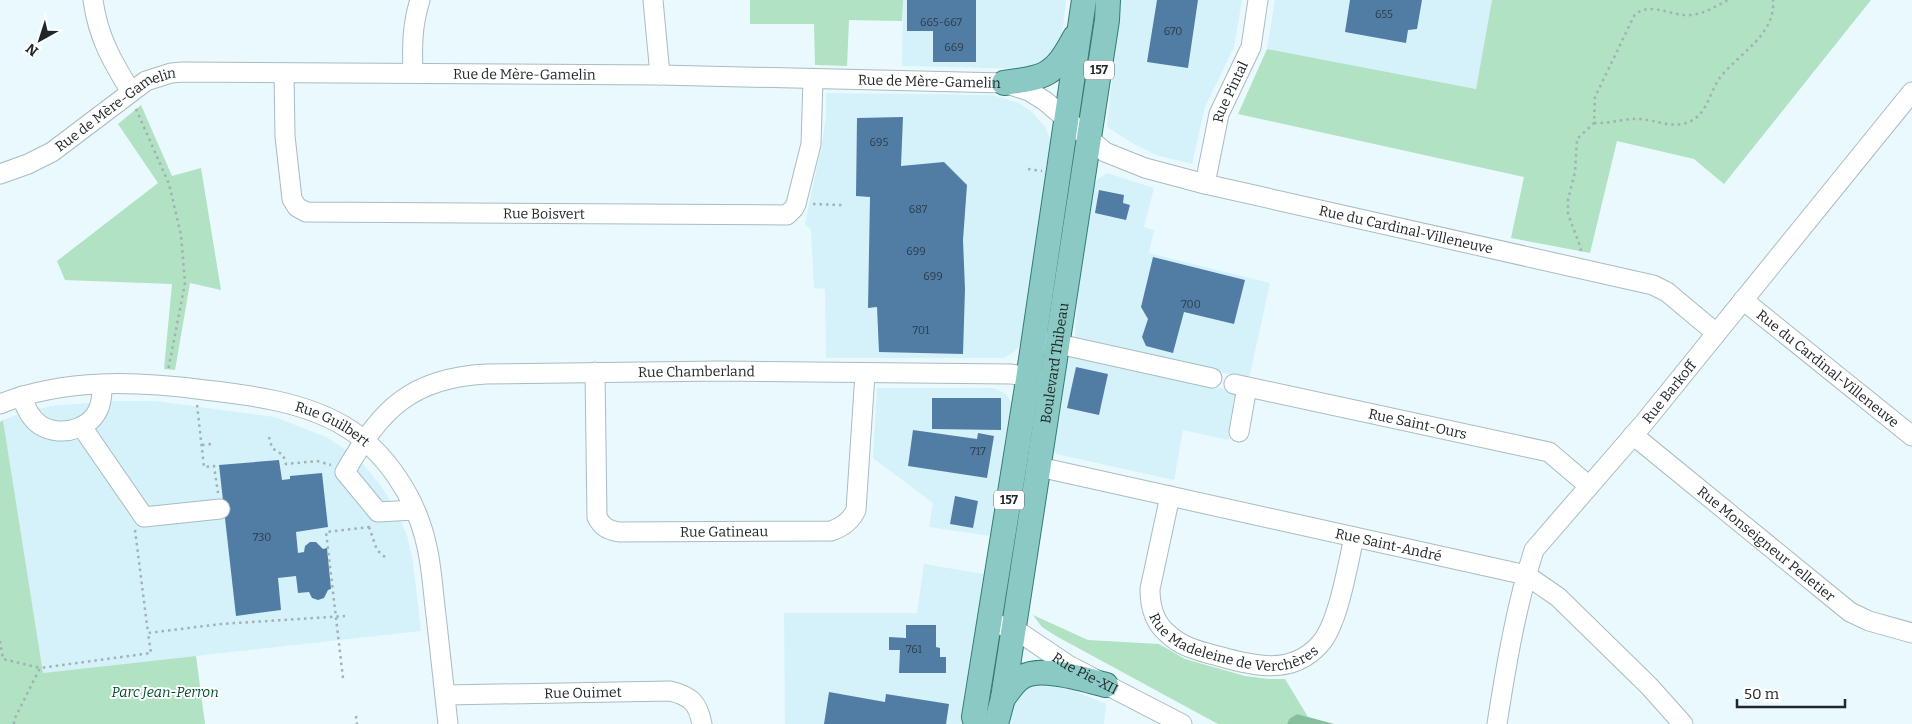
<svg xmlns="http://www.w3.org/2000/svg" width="1912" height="724" viewBox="0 0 1912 724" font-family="Bitter,serif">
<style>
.built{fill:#d5f2fb}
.green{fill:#b0e2c3}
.forest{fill:#85bf9c}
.building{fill:#517da5}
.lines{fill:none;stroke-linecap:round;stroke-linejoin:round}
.minor-casing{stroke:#a8bcc1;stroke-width:21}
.major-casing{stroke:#347a75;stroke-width:26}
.path{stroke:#a3b0b4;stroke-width:2.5;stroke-dasharray:2.5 4;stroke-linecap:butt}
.minor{stroke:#fff;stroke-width:19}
.major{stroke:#8bcac4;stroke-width:24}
.labels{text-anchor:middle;stroke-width:4;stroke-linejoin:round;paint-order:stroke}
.number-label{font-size:11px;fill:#2c3c49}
.shield{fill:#fff;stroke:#63686a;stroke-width:1}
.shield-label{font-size:12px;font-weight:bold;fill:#20272a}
.street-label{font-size:14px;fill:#20272a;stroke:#fff}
.park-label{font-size:14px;font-style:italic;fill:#004c2c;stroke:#fff}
</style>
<rect width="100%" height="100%" fill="#e9f9fe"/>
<!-- built -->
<path class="built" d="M903,0H1066L1062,37L1055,55L1030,69L902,66Z
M1120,0H1242L1234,47L1205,107L1192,164L1156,155L1134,144L1107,127Z
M1275,0H1492L1476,89L1267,49Z
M826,93L993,95L1019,103L1032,112L1046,128L1051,141L1024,334L1020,345L1014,352L1004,358H826L825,289L814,288L811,230L805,224L822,143L826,116Z
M1107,173L1154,188L1144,227L1154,230L1149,253L1270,283L1249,379L1075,337L1077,303L1093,187L1097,180Z
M1072,355L1238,392L1229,440L1183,430L1174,480L1056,454L1054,449L1066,369L1069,357Z
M877,388H994L1006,394L1011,402V412L990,536L929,527L933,503L873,458Z
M115,401H155L275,417L326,437L345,449L364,465L381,486L395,508L407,535L413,563L421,631L43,673L3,420L19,414L51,406Z
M924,564L984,574L962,724H785L784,613H917Z
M1038,683L1063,686L1106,704L1104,724H1008L1014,699L1019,689Z"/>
<!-- green -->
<path class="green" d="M750,0H903L902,21L849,20L847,66L815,65L814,24H750Z
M1492,0H1871L1724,184L1694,159L1617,141L1590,253L1511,238L1524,177L1238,114L1267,49L1476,89Z
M141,105L172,176L201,168L221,290L190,283L175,370L164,369L172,284L65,280L57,261L158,183L118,124Z
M3,420L43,673L196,656L205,724H0V422Z
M1033,615L1088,640L1159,644L1185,659L1245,676L1269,679H1285L1308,717L1297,714L1289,719L1287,724H1218L1056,636L1042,627Z"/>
<!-- forest -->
<path class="forest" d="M1297,714L1334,724H1287L1289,719Z"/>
<!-- building -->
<path class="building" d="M907,0H976V62H933V31H907Z
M1157,0H1198L1188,68L1147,62Z
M1350,0H1422L1417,29L1408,30L1406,43L1345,32Z
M903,117L901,166L944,162L967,185L963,240L965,289L963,354L879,352L877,307L868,308L870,197L856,196L857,118Z
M1099,190L1124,195L1123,203L1130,205L1126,220L1095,213Z
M1153,257L1245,280L1234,324L1184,312L1173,353L1146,346L1142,337L1148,319L1141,307Z
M1076,367L1108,374L1099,415L1067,408Z
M932,398H1001V430L932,429Z
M913,430L977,439L978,433L994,436L987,478L908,466Z
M279,460L282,480L290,479V476L322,473L328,527L296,532L298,553L304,552L305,546L310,542H316L323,549L327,548L331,589L328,590L324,598L318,600L312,598L309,592L298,593L296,576L278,578L281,610L236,616L219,465Z
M955,496L978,501L973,528L950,524Z
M906,625H936V647L940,648V657H946V673H899L900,650H889V637L906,638Z
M829,692L885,702L886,694L949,704L946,724H824Z"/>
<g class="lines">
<!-- minor casing -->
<g class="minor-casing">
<g id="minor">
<path d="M93,0C98,37 112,61 131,92"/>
<path d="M653,0L660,75"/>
<path id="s1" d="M284,73L285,136L292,199L297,207L306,212L787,215L794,208L796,204L811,144L813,79"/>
<path d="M413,73C412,47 412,25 420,0"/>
<path id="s2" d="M0,174L28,164L52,152L146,81L171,73L183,72L660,75L1004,83L1029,91L1045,101L1105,152L1145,168L1205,184L1653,285L1667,292L1716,333"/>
<path id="s3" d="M1205,184L1219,114L1251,47L1258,0"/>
<path id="s4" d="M1743,300L1912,436"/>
<path d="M1045,341L1212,378"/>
<path id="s5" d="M595,372L597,517C602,527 608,530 619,532L831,531C843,527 851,521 856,510L865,374"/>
<path id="s6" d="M1234,384L1549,452L1589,486"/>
<path d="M22,396C25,407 30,418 40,425C62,439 97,428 101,400C102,395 102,390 102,385"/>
<path id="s7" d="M0,404C65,378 137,381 205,390C250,395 304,402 344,426C386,451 417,499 427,547C432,569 433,592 436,615C440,651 444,688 448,724"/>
<path d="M82,427L144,517L220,509"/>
<path d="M1239,432L1247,387"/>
<path id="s8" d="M1633,435L1850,612L1869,621L1912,633"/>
<path id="s9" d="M1039,467L1526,575L1558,597L1649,686L1683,724"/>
<path id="s10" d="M1170,496L1150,589C1150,605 1154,622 1167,633C1181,647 1199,651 1218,656C1253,666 1292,676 1320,644C1338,625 1348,564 1354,537"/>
<path id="s11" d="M414,510L378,512L345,472C381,409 411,378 486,374L720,371L1011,374L1041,379"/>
<path id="s12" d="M989,623L1013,628L1068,665L1182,724"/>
<path id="s13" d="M445,695L670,691C691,696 698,703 702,724"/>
<path id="s14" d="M1497,724C1506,666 1516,606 1534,550L1643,424L1912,92"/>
</g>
</g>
<!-- major casing -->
<g class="major-casing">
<g id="major">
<path d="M1004,83C1047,77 1054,76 1075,37"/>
<path d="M1003,698C1008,692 1012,685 1018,680C1036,663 1085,680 1106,685"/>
<path d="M976,724L974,717L1026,393L1084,0"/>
<path id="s15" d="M996,724L1003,698L1107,20L1108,0"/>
</g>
</g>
<!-- path -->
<path class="path" d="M136,109L169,184L181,235L185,283L168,371
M1594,123C1610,124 1624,118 1640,119C1656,120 1673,129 1689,122C1707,114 1709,94 1719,79C1737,54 1776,36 1773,0
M1028,169L1042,171
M813,204L842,205
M1581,251L1580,246L1568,214V200L1575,172L1577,139L1594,123L1595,97L1634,16C1648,0 1672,17 1691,15C1704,14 1716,6 1728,0
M197,405L204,467L214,466L218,493
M269,437L272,448L283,455L286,464L317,461L331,465
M202,445L212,444
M369,527L377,550L386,558
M135,530L148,633
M0,641L3,659L40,668
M343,678L326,532L370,527
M356,716L357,724
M14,724V720L40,668L151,653L148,633L221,624L345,616"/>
<!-- minor -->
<use href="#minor" class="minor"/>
<!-- major -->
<use href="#major" class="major"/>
</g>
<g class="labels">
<!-- number labels -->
<g class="number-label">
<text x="1384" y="18">655</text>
<text x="941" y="26">665-667</text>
<text x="1173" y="35">670</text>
<text x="954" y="51">669</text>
<text x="879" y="146">695</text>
<text x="918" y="213">687</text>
<text x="916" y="255">699</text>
<text x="933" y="280">699</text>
<text x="1191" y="308">700</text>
<text x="921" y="334">701</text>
<text x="978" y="455">717</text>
<text x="262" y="541">730</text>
<text x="914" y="653">761</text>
</g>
<!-- shield labels -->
<g class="shield">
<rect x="1084" y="60.5" width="30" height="19" rx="4"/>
<rect x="994" y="490.5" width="30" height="19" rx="4"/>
</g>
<g class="shield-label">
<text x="1099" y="74">157</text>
<text x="1009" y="504">157</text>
</g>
<!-- street labels -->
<g class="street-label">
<text dy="5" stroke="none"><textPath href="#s2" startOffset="554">Rue de Mère-Gamelin</textPath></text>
<text dy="5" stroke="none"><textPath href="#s2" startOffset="959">Rue de Mère-Gamelin</textPath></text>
<text dy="5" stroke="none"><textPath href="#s3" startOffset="96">Rue Pintal</textPath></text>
<text dy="5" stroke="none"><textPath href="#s2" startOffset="134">Rue de Mère-Gamelin</textPath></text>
<text dy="5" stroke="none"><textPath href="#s1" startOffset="384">Rue Boisvert</textPath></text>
<text dy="5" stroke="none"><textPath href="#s2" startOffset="1469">Rue du Cardinal-Villeneuve</textPath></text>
<text dy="5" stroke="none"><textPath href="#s15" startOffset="366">Boulevard Thibeau</textPath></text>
<text dy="5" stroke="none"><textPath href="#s4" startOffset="109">Rue du Cardinal-Villeneuve</textPath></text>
<text dy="5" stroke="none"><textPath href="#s11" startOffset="480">Rue Chamberland</textPath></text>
<text dy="5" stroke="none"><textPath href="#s14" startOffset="386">Rue Barkoff</textPath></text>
<text dy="5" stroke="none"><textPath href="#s6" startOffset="188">Rue Saint-Ours</textPath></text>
<text dy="5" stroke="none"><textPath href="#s7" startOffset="341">Rue Guilbert</textPath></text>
<text dy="5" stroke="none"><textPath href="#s5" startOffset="278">Rue Gatineau</textPath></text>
<text dy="5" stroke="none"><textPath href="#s9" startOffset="358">Rue Saint-André</textPath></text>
<text dy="5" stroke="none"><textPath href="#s8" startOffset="172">Rue Monseigneur Pelletier</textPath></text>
<text dy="5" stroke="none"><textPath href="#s10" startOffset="212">Rue Madeleine de Verchères</textPath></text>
<text dy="5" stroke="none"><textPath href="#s12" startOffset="110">Rue Pie-XII</textPath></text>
<text dy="5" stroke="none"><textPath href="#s13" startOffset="138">Rue Ouimet</textPath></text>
</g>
<!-- park labels -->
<g class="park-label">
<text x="165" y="697">Parc Jean-Perron</text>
</g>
</g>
<!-- north arrow -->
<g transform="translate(40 40) rotate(219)" stroke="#ffffff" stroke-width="4" paint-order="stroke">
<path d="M0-4L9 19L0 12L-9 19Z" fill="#20272a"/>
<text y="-8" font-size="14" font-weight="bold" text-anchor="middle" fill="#20272a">N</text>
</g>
<!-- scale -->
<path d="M1737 699v8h108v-8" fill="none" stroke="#20272a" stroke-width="2.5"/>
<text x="1744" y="699" font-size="15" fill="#20272a" stroke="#ffffff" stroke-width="4" paint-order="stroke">50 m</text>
</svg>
